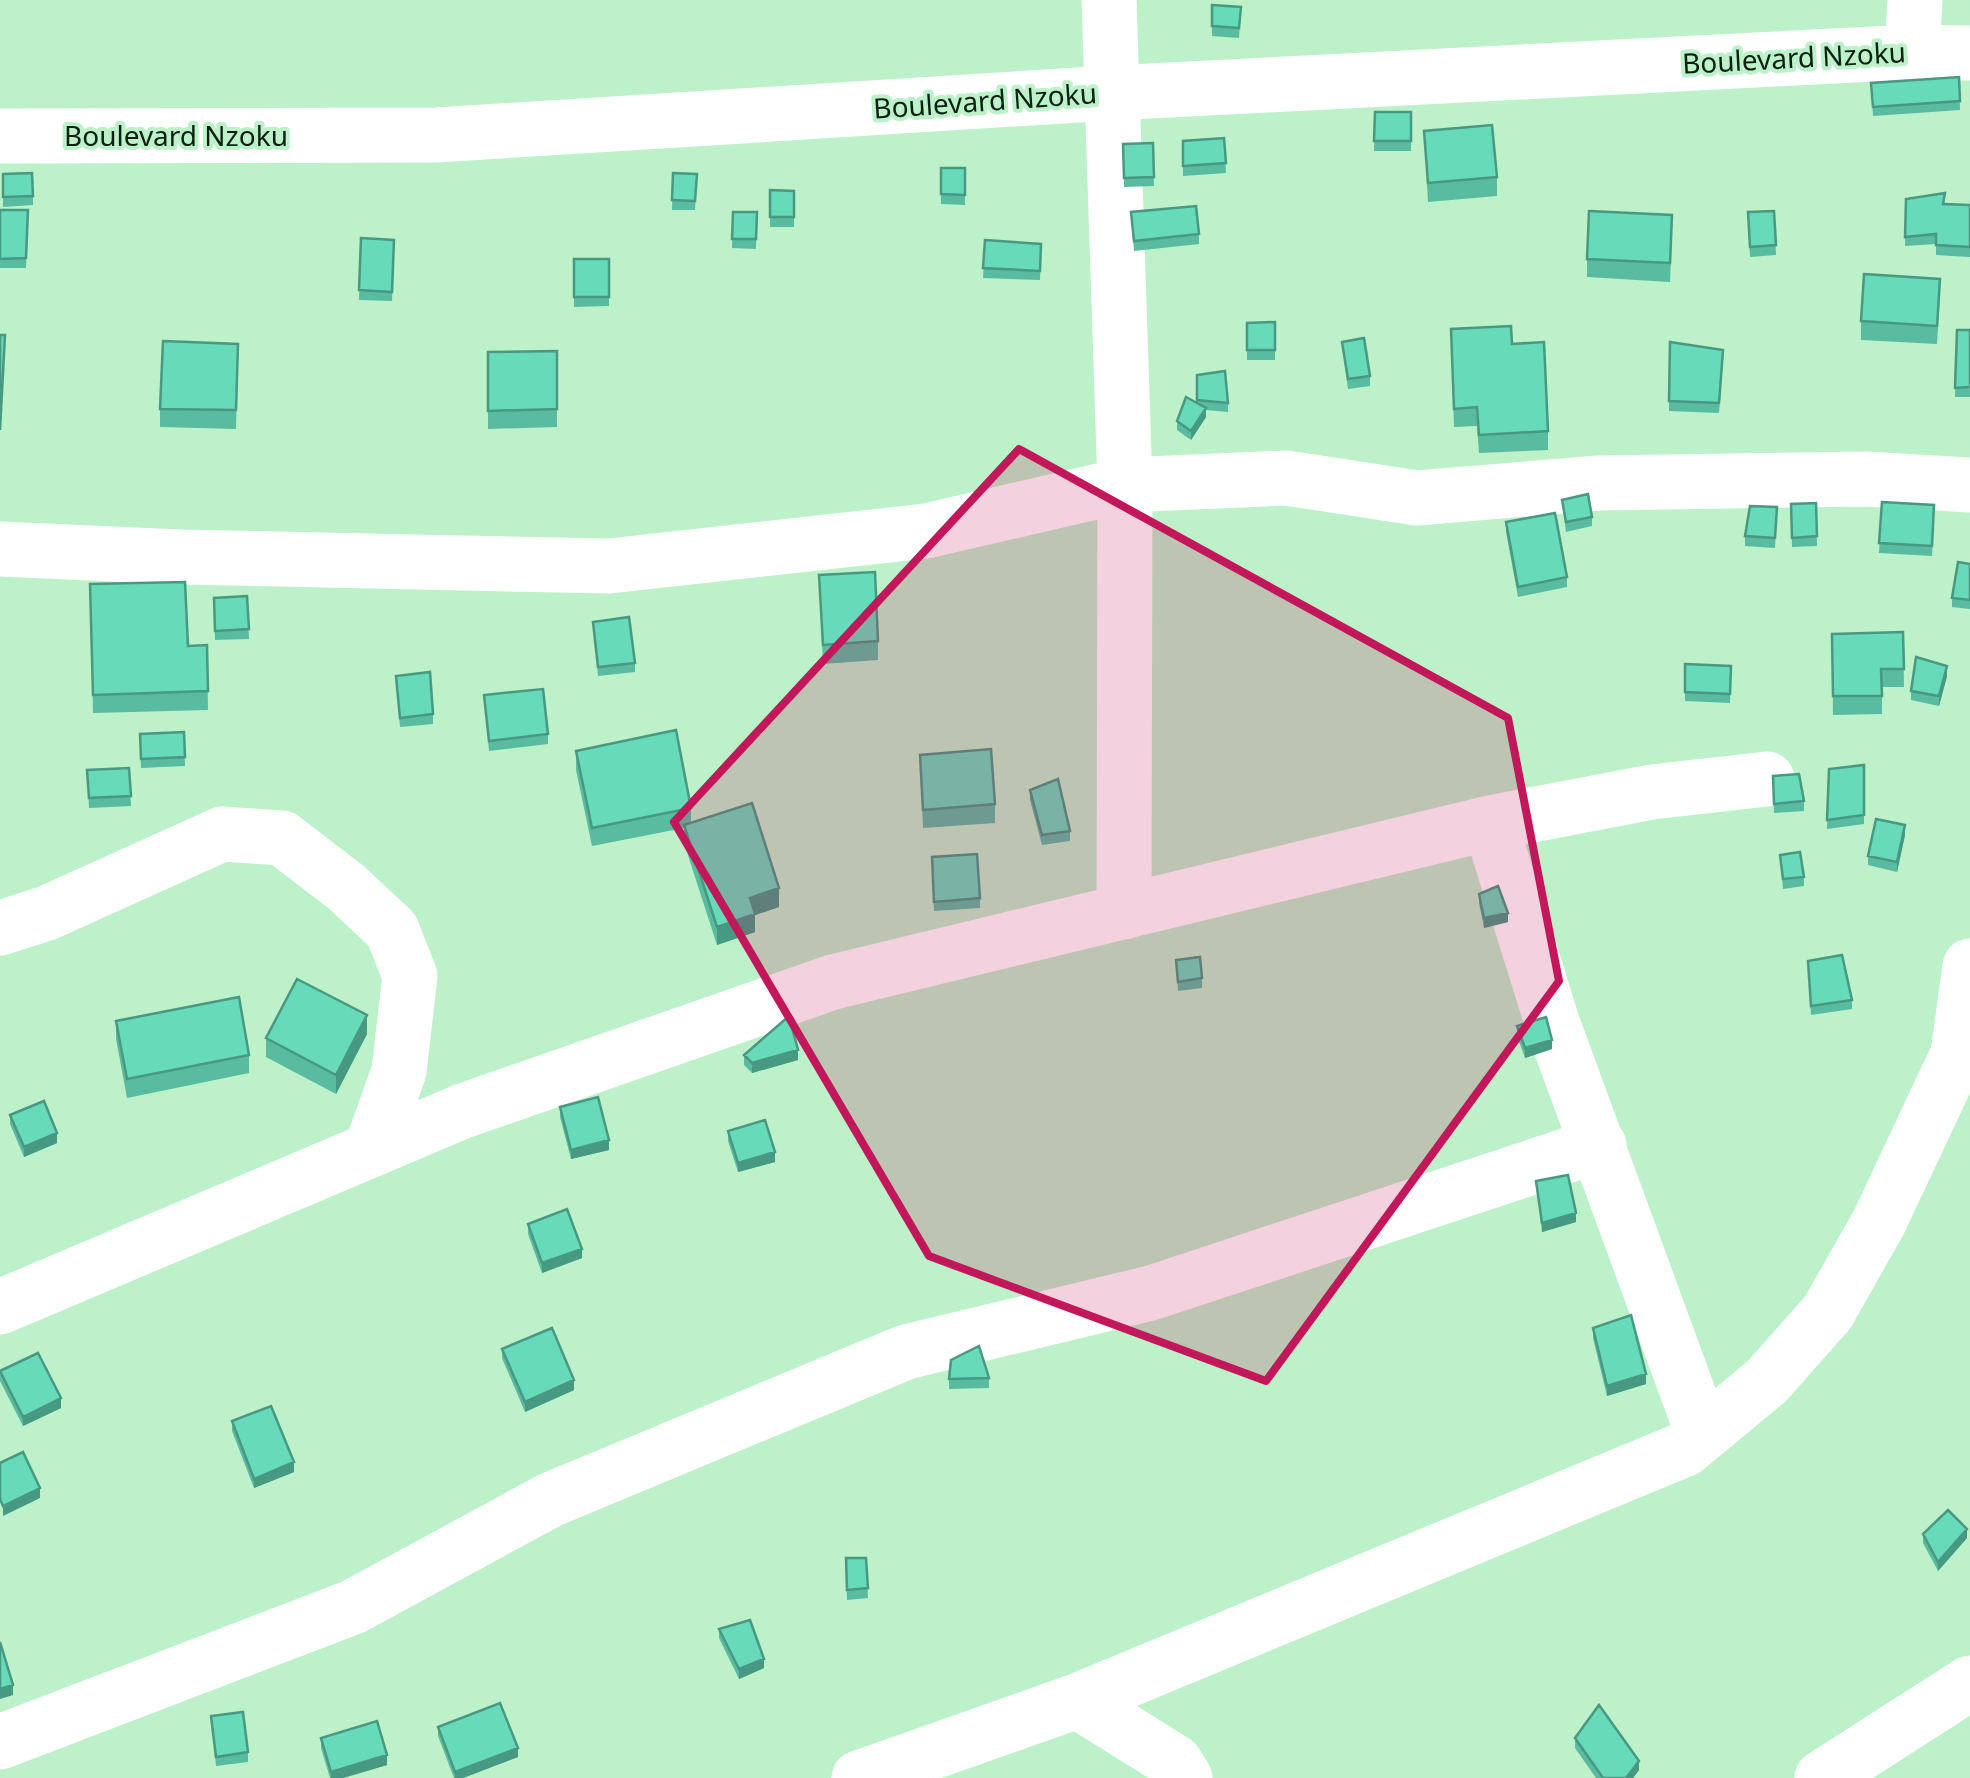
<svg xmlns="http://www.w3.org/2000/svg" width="1970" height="1778" viewBox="0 0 1970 1778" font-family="'Noto Sans',sans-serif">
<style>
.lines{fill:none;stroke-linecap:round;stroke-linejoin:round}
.minor{stroke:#fff;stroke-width:55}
.tertiary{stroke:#fff;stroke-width:55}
.wall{fill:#59bb9f}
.shaded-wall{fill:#489982}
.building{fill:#67dab9;stroke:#489982;stroke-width:2.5}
.marked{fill:#c2185b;fill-opacity:0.2;stroke:#c2185b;stroke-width:8;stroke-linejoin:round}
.labels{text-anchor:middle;stroke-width:8;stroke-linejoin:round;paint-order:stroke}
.street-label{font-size:28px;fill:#0d2113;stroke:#bcf1c9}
</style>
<rect width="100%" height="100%" fill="#bcf1c9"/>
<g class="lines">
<!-- minor -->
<path class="minor" d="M1109,0L1125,485L1124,912
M1912,52L1915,0
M0,549L180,557L609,566L926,531L1125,485L1286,478L1417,498L1599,483L1866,479L1970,485
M1490,823L1552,1022L1703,1434
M0,928L47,913L222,834L282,838L346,887L392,930L410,976L399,1071L371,1150
M0,1307L463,1111L833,982L1490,823L1652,792L1767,779
M1077,1701L1175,1762L1185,1778
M0,1742L353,1607L550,1500L906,1352L1151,1293L1599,1145
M859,1778L1077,1701L1685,1449L1767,1381L1828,1312L1879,1222L1958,1054L1970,966
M1822,1778L1970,1683"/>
<!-- tertiary -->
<path class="tertiary" d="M0,136L436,135L1111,93L1912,52L1970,53"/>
</g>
<!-- wall -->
<path class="wall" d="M1212,5L1241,7L1239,38L1212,36Z
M1959,77L1960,110L1873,116L1871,83Z
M1375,112H1411V151H1374Z
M1424,131L1497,177V196L1428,202Z
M1224,138L1226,173L1183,176V141Z
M1153,143L1154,186L1124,187L1123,144Z
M941,168H965V205L941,204Z
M673,173L697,174L695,210H672Z
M3,174L33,196V205L3,207Z
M770,190L794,191V227H770Z
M1906,199L1970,205V257L1936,255V244L1905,246Z
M0,210H28L26,268H0Z
M1774,211L1776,255L1750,257L1748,212Z
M733,212H757L756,249L732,248Z
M1131,212L1199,234V244L1134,251Z
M1672,234L1670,282L1587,277V259Z
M361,238L394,240L392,301L359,300Z
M985,240L1041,244L1040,280L983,278Z
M574,259H609V306L574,307Z
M1940,297L1937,344L1861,340V321Z
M1275,322V360H1247V323Z
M1451,329L1512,344L1548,431V450L1479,453L1477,426L1454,427Z
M1957,330H1970V397H1955Z
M1342,342L1370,376V386L1348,389Z
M238,344L236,429L160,427V409Z
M557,351V427L488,429V352Z
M1723,360L1719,413L1669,411V401Z
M1197,375L1228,403V412L1206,410V417L1191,440L1177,430V421L1197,403Z
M1562,500L1592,517V526L1566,532Z
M1882,502L1934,505L1932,556L1879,553Z
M1816,503L1817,546L1792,547L1791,504Z
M1777,507L1775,548L1745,546V536Z
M1506,522L1567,577V587L1518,597L1506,532Z
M1970,564V609L1952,607V598Z
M819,575L878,641V660L823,664Z
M90,584L188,646L207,645L208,710L93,713Z
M247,596L249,639L215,640L214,599Z
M593,622L635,663V672L598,676Z
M1903,632L1904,687H1882V714L1833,715L1832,634Z
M1731,666L1730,703L1685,701V692Z
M396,676L433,714V724L400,727Z
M1947,676L1939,706L1911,700V691Z
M484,695L548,734V744L489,751Z
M184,732L185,766L141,768L140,734Z
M576,751L691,808V823L779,907L755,915V932L717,945L684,843V828L592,846L576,770Z
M920,755L995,804V823L923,828Z
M1864,765V824L1827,829L1829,769Z
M129,768L131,806L89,808L87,770Z
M1773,776L1804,801V811L1774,813Z
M1030,790L1070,831V841L1042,845L1030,800Z
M1905,835L1897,872L1868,865V856Z
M1780,855L1804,877V886L1783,889Z
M932,857L980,898V908L934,911Z
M1479,894L1508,922L1484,928L1479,903Z
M1176,960L1202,978V988L1178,991Z
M1808,961L1852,1000V1009L1811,1015Z
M116,1021L249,1055V1073L127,1098L116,1039Z
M1517,1026L1552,1049L1525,1058L1517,1036Z
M367,1034L336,1094L266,1057V1038Z
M744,1055L798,1060L752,1073L744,1065Z
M560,1107L609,1150L571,1159L560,1117Z
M10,1115L57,1143L24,1157L10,1124Z
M728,1131L775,1162L738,1172L728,1141Z
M1536,1181L1576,1222L1542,1232Z
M528,1224L582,1258L542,1273L528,1234Z
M1593,1328L1646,1384L1607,1396L1593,1338Z
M502,1349L574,1390L525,1412L502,1358Z
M0,1371L61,1408L23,1426L0,1381Z
M989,1378V1388L949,1389V1379Z
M232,1421L294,1472L254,1488L232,1431Z
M1923,1534L1967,1538L1938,1571L1923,1543Z
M846,1558H866L868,1598L847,1600Z
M719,1629L764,1668L739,1679L719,1638Z
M211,1716L248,1752V1762L216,1766Z
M438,1727L518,1757L463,1778H454L438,1736Z
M321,1738L387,1765L343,1778H330L321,1748Z
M1575,1738L1639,1770L1633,1778H1596L1575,1748Z"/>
<!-- shaded-wall -->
<path class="shaded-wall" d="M1206,408V417L1191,440V431Z
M1947,666V676L1939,706V696Z
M1905,825V835L1897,872V862Z
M779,888V907L755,915V932L717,945V927L750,898Z
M1508,913V922L1484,928V918Z
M367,1015V1034L336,1094V1075Z
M1552,1040V1049L1525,1058V1048Z
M798,1050V1060L752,1073V1063Z
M57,1133V1143L24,1157V1147Z
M609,1140V1150L571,1159V1150Z
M775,1152V1162L738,1172V1163Z
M1576,1213V1222L1542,1232V1223Z
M582,1249V1258L542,1273V1263Z
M1646,1374V1384L1607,1396V1386Z
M574,1380V1390L525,1412V1402Z
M61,1398V1408L23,1426V1417Z
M294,1462V1472L254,1488V1479Z
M40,1488V1498L3,1516V1506Z
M1967,1529V1538L1938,1571V1562Z
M764,1659V1668L739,1679V1669Z
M13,1685V1695L0,1699V1689Z
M518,1748V1757L463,1778H455V1772Z
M387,1755V1765L343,1778H331V1772Z
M1639,1761V1770L1633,1778H1626Z"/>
<!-- building -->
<path class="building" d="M1212,5L1241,7L1239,28L1212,26Z
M1959,77L1960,101L1873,107L1871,83Z
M1375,112H1411V141H1374Z
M1492,125L1497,177L1428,183L1424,131Z
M1224,138L1226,163L1183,166V141Z
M1153,143L1154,177L1124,178L1123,144Z
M941,168H965V195L941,194Z
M32,173L33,196L3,197V174Z
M673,173L697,174L695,201L672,200Z
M770,190L794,191V217H770Z
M1945,193L1943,204L1970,205V247L1936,245V234L1905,237L1906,199Z
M1196,206L1199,234L1134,241L1131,212Z
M0,210H28L26,258L0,259Z
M1589,211L1672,215L1670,263L1587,259Z
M1774,211L1776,245L1750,247L1748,212Z
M733,212H757L756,239H732Z
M361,238L394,240L392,292L359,290Z
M985,240L1041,244L1040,271L983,268Z
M574,259H609V297H574Z
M1864,274L1940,279L1937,326L1861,321Z
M1275,322V350H1247V323Z
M1511,326L1512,344L1544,342L1548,431L1479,435L1477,407L1454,409L1451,329Z
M1957,330H1970V387L1955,388Z
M0,335H5L0,430Z
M1364,338L1370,376L1348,379L1342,342Z
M163,341L238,344L236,410L160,409Z
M1670,342L1723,350L1719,403L1669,401Z
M557,351V409L488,411V352Z
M1225,371L1228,403L1197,400V375Z
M1186,397L1206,408L1191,431L1177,421Z
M1588,494L1592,517L1566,522L1562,500Z
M1882,502L1934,505L1932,546L1879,543Z
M1816,503L1817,536L1792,538L1791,504Z
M1750,506L1777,507L1775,538L1745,536Z
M1555,513L1567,577L1518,587L1506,522Z
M1958,562L1970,564V600L1952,598Z
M875,572L878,641L823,645L819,575Z
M185,582L188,646L207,645L208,691L93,695L90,584Z
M247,596L249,629L215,631L214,598Z
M629,617L635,663L598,667L593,622Z
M1903,632L1904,669H1881L1882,696H1833L1832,634Z
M1916,657L1947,666L1939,696L1911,691Z
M1685,664L1731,666L1730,694L1685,692Z
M430,672L433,714L400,718L396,676Z
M543,689L548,734L489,741L484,695Z
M676,730L691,808L592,828L576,751Z
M184,732L185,757L141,759L140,734Z
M991,749L995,804L923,810L920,755Z
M1864,765V815L1827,820L1829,769Z
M129,768L131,796L89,798L87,770Z
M1799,774L1804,801L1774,804L1773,776Z
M1058,779L1070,831L1042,835L1030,790Z
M752,803L779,888L750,898L755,914L717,927L684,825Z
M1876,819L1905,825L1897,862L1868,856Z
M1800,852L1804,877L1783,879L1780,855Z
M977,854L980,898L934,902L932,857Z
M1498,886L1508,913L1484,918L1479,894Z
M1842,955L1852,1000L1811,1006L1808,961Z
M1200,957L1202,978L1178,982L1176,960Z
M297,979L367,1015L336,1075L266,1038Z
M239,997L249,1055L127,1079L116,1021Z
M789,1016L798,1050L752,1063L744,1055Z
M1546,1017L1552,1040L1525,1048L1517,1026Z
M598,1097L609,1140L571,1150L560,1107Z
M44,1101L57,1133L24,1147L10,1115Z
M765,1120L775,1152L738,1163L728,1131Z
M1568,1175L1576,1213L1542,1223L1536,1181Z
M567,1209L582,1249L542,1263L528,1224Z
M1631,1315L1646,1374L1607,1386L1593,1328Z
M552,1328L574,1380L525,1402L502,1349Z
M979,1346L989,1378L949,1379L951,1360Z
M38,1353L61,1398L23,1417L0,1371Z
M271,1406L294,1462L254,1479L232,1421Z
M23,1452L40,1488L3,1506L0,1499V1463Z
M1948,1510L1967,1529L1938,1562L1923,1534Z
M846,1558H866L868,1588L847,1590Z
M750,1620L764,1659L739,1669L719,1629Z
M0,1642L13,1685L0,1689Z
M500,1703L518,1748L455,1772L438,1727Z
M1599,1705L1639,1761L1626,1778H1603L1575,1738Z
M243,1712L248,1752L216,1757L211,1716Z
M377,1721L387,1755L331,1772L321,1738Z"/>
<!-- marked area -->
<path class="marked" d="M1019,449L1508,718L1559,981L1266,1381L929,1256L674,822Z"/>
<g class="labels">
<!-- street labels -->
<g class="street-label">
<text transform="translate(1794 58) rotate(-3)" y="10">Boulevard Nzoku</text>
<text transform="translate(985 101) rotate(-4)" y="10">Boulevard Nzoku</text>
<text x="176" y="146">Boulevard Nzoku</text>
</g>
</g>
</svg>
